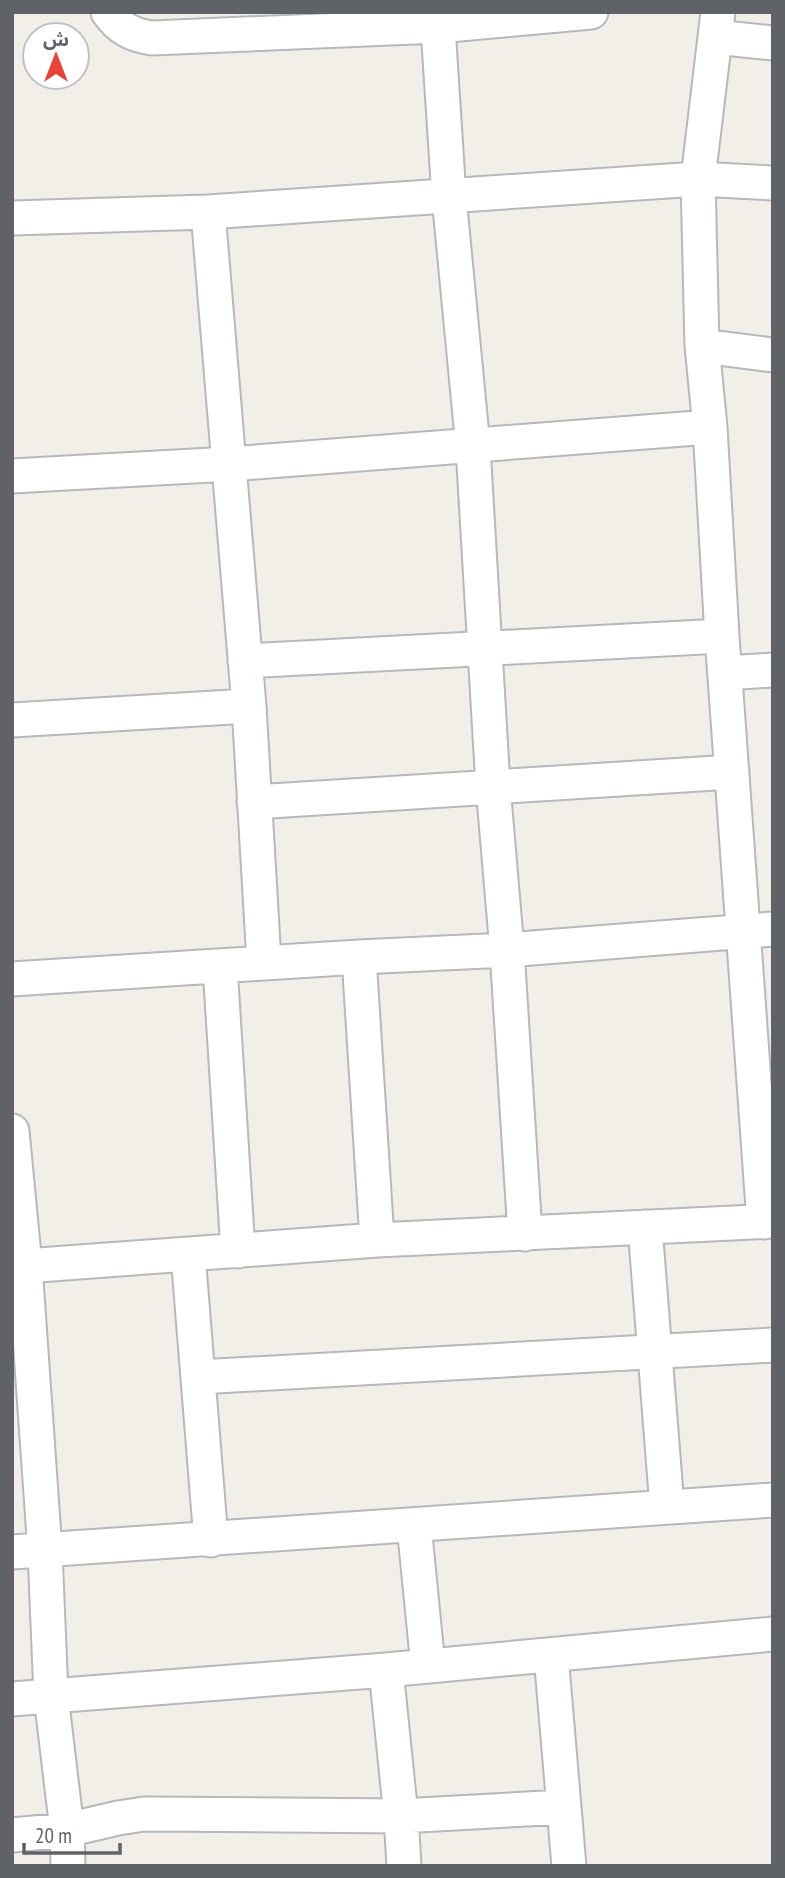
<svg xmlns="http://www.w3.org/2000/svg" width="785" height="1878" viewBox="0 0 785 1878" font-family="'PT Sans Narrow','Noto Sans Arabic',sans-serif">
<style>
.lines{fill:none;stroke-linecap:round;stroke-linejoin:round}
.minor-casing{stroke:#b5b8bc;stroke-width:37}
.minor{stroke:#fff;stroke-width:33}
</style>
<rect width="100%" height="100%" fill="#f1efe8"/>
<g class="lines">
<!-- minor casing -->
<g class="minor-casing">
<path id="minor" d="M108,12C120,29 132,35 152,38L438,26L591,12
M437,12L449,197L473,447L493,786L507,950L525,1234
M718,12L698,179L702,346L710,427L722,636L764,1222
M715,37L773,43
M208,212L249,706L264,962
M12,218L208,212L698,179L773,183
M702,346L773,355
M12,476L230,464L710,427
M245,661L722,636
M725,673L773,670
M12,720L249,706
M254,802L732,772
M359,957L377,1240
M220,966L238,1251
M12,979L359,957L507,950L773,929
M12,1131L25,1266L45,1551L51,1696L67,1830L68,1866
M645,1227L667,1507
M188,1254L211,1540
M25,1266L377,1240L773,1221
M199,1377L773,1345
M414,1525L428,1666
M12,1552L773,1500
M551,1655L569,1866
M386,1670L401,1816L404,1866
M12,1699L386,1670L773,1634
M12,1835L67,1830L118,1818L144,1814L401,1816L563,1807"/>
</g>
<!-- minor -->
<use href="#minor" class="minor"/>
</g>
<!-- border -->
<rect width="785" height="1878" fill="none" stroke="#5f6368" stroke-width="28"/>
<!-- north arrow -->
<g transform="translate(56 56)"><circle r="33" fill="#ffffff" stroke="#bfc1c3" stroke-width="2"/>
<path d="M0-5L12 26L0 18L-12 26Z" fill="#ea4335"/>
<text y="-10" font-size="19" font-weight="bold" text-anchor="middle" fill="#5f6368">ش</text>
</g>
<!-- scale -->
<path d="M24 1843v10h96v-10" fill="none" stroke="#5f6368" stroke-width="3.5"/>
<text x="35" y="1843" font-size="21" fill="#5f6368" stroke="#ffffff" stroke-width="5" paint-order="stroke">20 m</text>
</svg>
